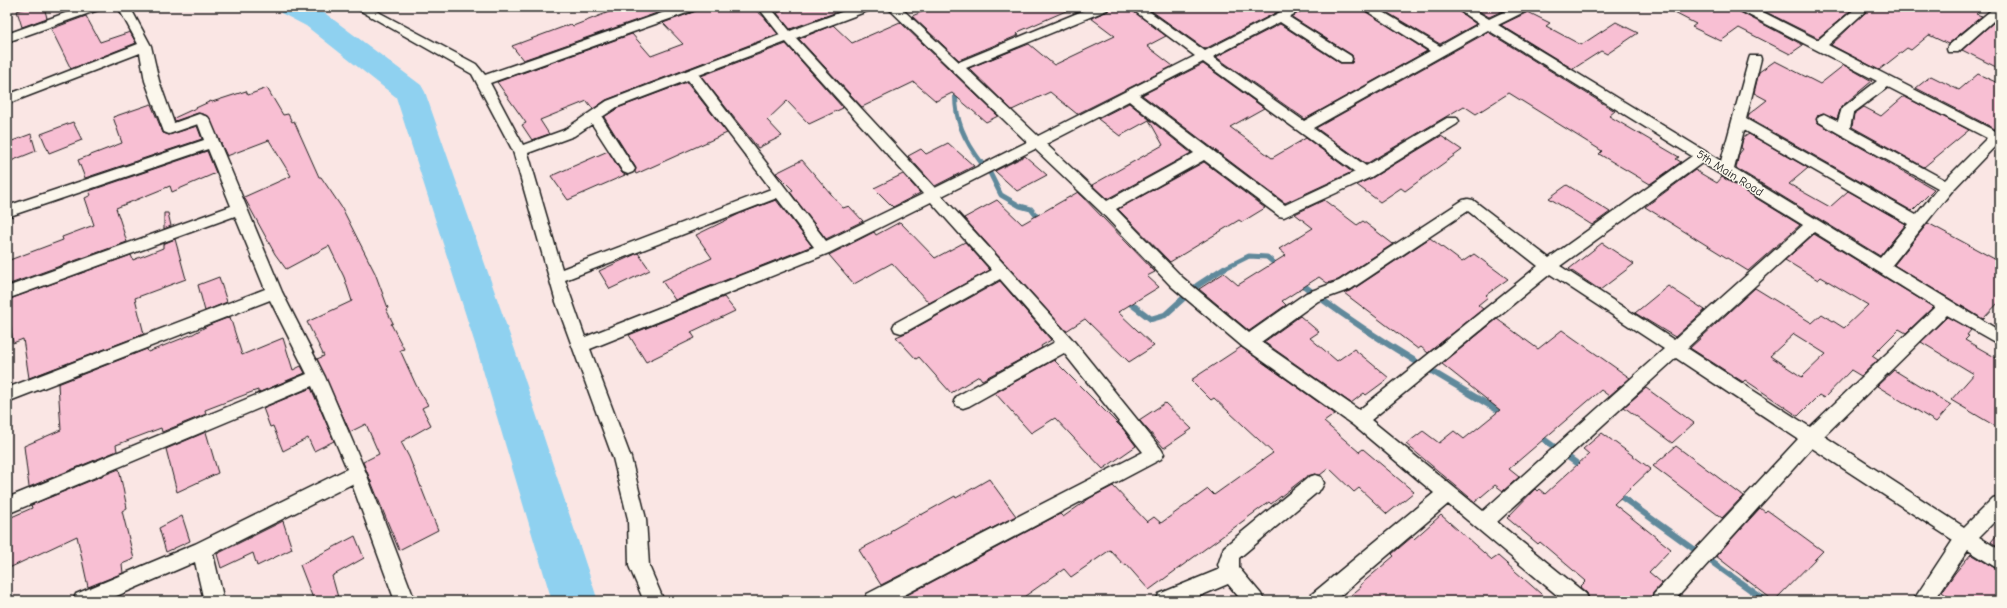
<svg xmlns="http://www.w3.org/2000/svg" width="2007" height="608" viewBox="0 0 2007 608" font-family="'Comic Neue',sans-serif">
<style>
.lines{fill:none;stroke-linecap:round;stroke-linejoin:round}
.stream-far1{stroke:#61899b;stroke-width:5}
.stream{stroke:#61899b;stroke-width:6}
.river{fill:#8fd1f0;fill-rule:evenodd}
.building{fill:#f8bfd3;stroke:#1c1c1c;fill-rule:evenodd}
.minor-casing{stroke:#1c1c1c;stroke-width:3}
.minor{fill:#fbf7ec;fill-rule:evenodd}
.labels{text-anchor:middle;stroke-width:3;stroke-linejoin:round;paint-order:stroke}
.street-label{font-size:12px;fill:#1c1c1c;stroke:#fbf7ec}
</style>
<rect width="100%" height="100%" fill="#fae6e4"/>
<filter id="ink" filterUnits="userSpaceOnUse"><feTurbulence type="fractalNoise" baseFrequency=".025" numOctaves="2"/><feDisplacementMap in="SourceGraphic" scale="8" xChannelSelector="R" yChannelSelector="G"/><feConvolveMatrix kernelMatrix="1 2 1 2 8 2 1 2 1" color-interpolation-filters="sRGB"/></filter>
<g filter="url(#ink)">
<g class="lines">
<!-- stream-far1 -->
<path class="stream-far1" d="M988,61L1021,45
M956,88C953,119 965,141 983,165
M990,173L1001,195L1020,206L1031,209L1041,222
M1223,269L1249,256L1267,257L1280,268"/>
<!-- stream -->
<path class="stream" d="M1299,282C1364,333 1435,373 1506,415
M1126,300L1151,319L1165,315L1198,285L1224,268
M1538,435L1583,468
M1616,493L1766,601"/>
<!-- river -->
<path class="river" d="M277,7H313L326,14L421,85L425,92L515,350L598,601H552L477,350L396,97L306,26L281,13Z"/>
</g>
<!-- building -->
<path class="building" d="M30,7H44L47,18L22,27L17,11Z
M622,7H674L523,60L512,46L571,24L573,26Z
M698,7H752L764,17L778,34L606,100L593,109L587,101L540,120L549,134L532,140L522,125L526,123L497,82L632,34L651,56L683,44L663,23L696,11Z
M792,7H851L790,29L777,13Z
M934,7H1088L1080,10L1075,7L1020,31L1017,34L1019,35L959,60L912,16Z
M1110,7H1128L1166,36L1147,46L1173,66L1077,114L1050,92L1012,110L969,68L1029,44L1054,65L1115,36L1091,18L1108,11Z
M1146,7H1287L1205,49Z
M1307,7H1359L1427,51L1305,119L1216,57L1280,24L1340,63H1352L1353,59L1352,55L1292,17Z
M1378,7H1453L1476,24L1440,44Z
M1472,7H1511L1489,17Z
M1663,7H1736L1738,11L1803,45L1790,54L1739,28L1721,41L1692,27L1696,24Z
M1756,7H1855L1818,38Z
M1871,7H1984L1976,14L1982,16L1948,44L1929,35L1911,50L1907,48L1879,70L1831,45Z
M1528,12L1550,23L1546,26L1581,45L1616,22L1638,33L1607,54L1601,51L1573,69L1501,25Z
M86,16L100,42L130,32L136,43L71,69L51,29Z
M900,22L998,116L986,122L952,93L936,101L914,82L862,107L799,39L833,25L852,43Z
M1994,22L2000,25V69L1962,50Z
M1488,32L1615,111L1609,116L1679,157L1676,159L1681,162L1650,184L1599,154L1602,151L1509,93L1476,114L1464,106L1366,164L1316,128Z
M786,44L843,108L809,124L787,101L767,120L782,136L758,148L701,76Z
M1775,61L1820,84L1844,65L1872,81L1841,107L1837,119L1823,113L1818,115L1816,120L1818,123L1934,189L1912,211L1748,118L1749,114L1767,100L1754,93L1759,72Z
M1203,64L1264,108L1230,127L1272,158L1306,138L1352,172L1285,203L1142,95Z
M1978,74L2000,84V128L1995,129L1916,88L1931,76L1959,90Z
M687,82L727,133L636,174L635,172L636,168L604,117L618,108Z
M267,88L283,115L288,114L292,122L294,121L319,177H321L342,208L375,273L388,308L386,309L393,323L391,324L404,349L400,350L416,385L428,405L422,408L431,425L401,442L409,457L438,530L399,550L363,462L379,454L366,424L350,432L317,359L324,356L307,322L352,301L344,277L329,246L286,269L275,254L244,197L291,176L269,140L227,156L208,116L198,113L175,121L174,118L211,101L212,102L246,91L248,95Z
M1903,97H1905L1969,130L1924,167L1852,127L1854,114L1864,107L1881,116Z
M1129,103L1191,153L1107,199L1092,185L1163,145L1149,120L1120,136L1098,119Z
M151,104L163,133L169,135L197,126L202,139L85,178L78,160L122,143L113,117Z
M73,122L82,140L49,153L41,134Z
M31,134L36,151L11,161L7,143Z
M1749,134L1808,168L1789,184L1830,207L1848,191L1906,224L1880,256L1736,168L1739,154L1743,149L1741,148L1743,138Z
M1441,136L1462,150L1405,191L1401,188L1380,202L1357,185L1372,178Z
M948,143L974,166L935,186L908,156L921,149L926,154Z
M207,151L216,173L172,192L170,186L116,208L127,242L7,285V261L63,240L62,237L94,225L85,198L91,195L89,191Z
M608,151L622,173L625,175L568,200L551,176Z
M1025,156L1047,175L1017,191L995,171Z
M802,160L843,208L849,206L863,221L826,239L790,192L793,190L776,173Z
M1204,162L1265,208L1242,222L1239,220L1170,262L1118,209Z
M1695,170L1717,183L1722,177L1800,225L1748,271L1645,207Z
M903,174L920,193L893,207L874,188Z
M1567,185L1610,212L1592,225L1549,198Z
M1078,192L1155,272L1147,276L1159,287L1118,312L1154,346L1129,362L1085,319L1066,331L964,218L997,200L1022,224Z
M776,200L812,246L675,300L662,281L712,258L696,235L741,213Z
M1324,200L1357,225L1363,221L1393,244L1338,280L1327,283L1319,277L1282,301L1286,305L1249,331L1199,289L1224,273L1238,285L1286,255L1279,249L1313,228L1295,214Z
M164,213H168L171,226L164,229Z
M900,222L935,258L965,242L990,270L929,303L892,263L854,284L829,255L874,232L876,235Z
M1928,223L2000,262V301L1983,319L1894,265Z
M1814,234L1933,307L1906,333L1899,329L1872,356L1878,360L1861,376L1851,370L1824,398L1819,395L1798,416L1745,380L1743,382L1690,348L1755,288L1812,323L1822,314L1844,328L1868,305L1821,277L1818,280L1785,260ZM1794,334L1826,354L1802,377L1770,356Z
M1430,238L1462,262L1474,254L1508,279L1486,295L1488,297L1478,305L1483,309L1428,353L1421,347L1418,349L1344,293L1352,290Z
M175,239L186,279L135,298L144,334L29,378L23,339L13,343L7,300L131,255L133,260L163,248V244Z
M1602,243L1634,264L1600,290L1569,269Z
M638,253L650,270L610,289L599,271Z
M219,277L227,302L205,311L198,285Z
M1000,281L1051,340L1041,346L1042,348L982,380L979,376L951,393L919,357L916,359L896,337L908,332Z
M1668,286L1705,310L1675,337L1635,313Z
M724,297L735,311L691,332L695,338L646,362L629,335Z
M1300,316L1319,332L1310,338L1337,361L1354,349L1389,378L1366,395L1364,393L1351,403L1264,342Z
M230,317L242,355L283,338L293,370L301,366L305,373L258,393V390L252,392L205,410L206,414L162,432L161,428L116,445L117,451L29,487L24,446L61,430L58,384L147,349L148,352L193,334L209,325Z
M1947,317L1971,330L1967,335L1969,336L1965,340L2000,360V429L1951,400L1974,374L1921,342Z
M1497,319L1538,349L1562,330L1630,378L1609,396L1601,390L1509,469L1519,477L1503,491L1495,485L1475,502L1406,444L1423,431L1439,443L1454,431L1464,439L1500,410L1442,364Z
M1241,347L1335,414L1324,422L1359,452L1363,449L1414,492L1387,514L1359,488L1354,492L1329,468L1320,475L1315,474L1307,476L1271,504L1269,502L1149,590L1126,564L1124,565L1110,550L1071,577L1064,569L1018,601H896L1060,514L1063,517L1090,498L1113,486L1147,522L1154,517L1161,523L1208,489L1214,495L1273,453L1214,398L1211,400L1191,380Z
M1054,360L1124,430L1136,446L1103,469L1055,418L1031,433L995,393Z
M1894,370L1951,405L1936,422L1877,386Z
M311,388L334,441L314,451L308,438L283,451L273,426L270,427L263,408Z
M1646,388L1694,423L1672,443L1624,407Z
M1165,403L1192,429L1164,448L1139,420Z
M206,432L218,473L177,492L166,449Z
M1602,433L1651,469L1614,504L1671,549L1649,572L1662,583L1653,593L1650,601H1590L1587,593L1580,587L1586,581L1540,542L1538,544L1507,518L1535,489L1537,491L1539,489L1545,494L1589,454L1583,449Z
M1676,446L1743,496L1722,518L1653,466Z
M119,469L127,508L122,511L134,559L122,564L123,573L88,587L77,536L7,569V519L32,508L31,505Z
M989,479L1016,516L881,585L859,550L891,533L890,531L920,514L921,515L955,496L956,498Z
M1760,508L1765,512L1767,510L1823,551L1774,601L1716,556Z
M1441,515L1492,560L1498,556L1549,601H1344L1361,587L1360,585L1394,556L1392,554L1412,537L1414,539Z
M182,516L190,541L166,552L159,528Z
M283,521L292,549L257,566L253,553L221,568L217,554Z
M2000,531V548L1991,542Z
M355,536L364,558L332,576L339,601H314L300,565Z
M1971,554L2000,571V601H1954L1942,592L1955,573Z"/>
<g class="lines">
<!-- minor casing -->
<g class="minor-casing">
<path id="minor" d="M82,7H100L98,10L7,42V34Z
M118,7H130L151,46L159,81L174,123L199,114L208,117L210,120L282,292L325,377L366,473L415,601H395L352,484L213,554L224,601H204L195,562L105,601H73L76,594L195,544L347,469L312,386L7,514V498L307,374L270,300L7,402V388L265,289L235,216L7,299V287L231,206L208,149L7,217V206L204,140L198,124L169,134L164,132L145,81L140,53L7,104V95L138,44Z
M354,7H369L476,64L485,75L679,7H697L695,10L490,83L523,145L564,130L607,101L780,35L758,7H770L790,31L855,7H872L870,10L796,38L935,188L1027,142L887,7H900L959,62L1092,7H1109L1107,10L966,68L1038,136L1195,56L1129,7H1143L1205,51L1290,7H1306L1289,17L1351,56L1352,59L1351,62H1341L1280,22L1213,57L1304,121L1430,51L1360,7H1375L1440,46L1479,24L1454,7H1469L1489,19L1514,7H1530L1528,10L1498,25L1721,161L1749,59L1750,56H1760L1761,59L1746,119L1916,215L1938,188L1838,133L1819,122L1817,119L1819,116L1824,114L1838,121L1842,108L1877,81L1739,10L1737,7H1753L1818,40L1857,7H1870L1828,45L1995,131L2000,129V141L1952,191L1892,265L2000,331V345L1947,315L1824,436L1964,527L1993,498L2000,496V516L1979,537L2000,550V570L1968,550L1934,601H1913L1953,540L1812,448L1674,601H1651L1654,594L1798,439L1676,358L1497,522L1586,594L1589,601H1564L1448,504L1334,601H1309L1312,594L1434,493L1353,425L1243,347L1171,286L1101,212L1035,149L942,196L1072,339L1161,449L1164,454L1161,459L893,601H864L867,594L1143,452L1064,353L969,406L963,408L957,406L954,401L957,396L1055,342L1000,279L907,331L901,333L895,331L893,327L895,323L992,270L931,202L829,253L590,349L631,458L646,519L649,566L664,601H644L629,566L628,519L613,458L556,302L513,151L472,74ZM1488,30L1692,156L1549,258L1473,200L1468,199L1463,200L1339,281L1306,293L1249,333L1183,278L1116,209L1204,160L1279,216L1284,217L1371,177L1457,124L1459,121L1457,118H1447L1366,166L1313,128ZM786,42L923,194L826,241L699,75ZM1203,62L1355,172L1285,205L1139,95ZM688,80L771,189L562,269L528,153L574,136L592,124L623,172L628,174L633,172L635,169L602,117L617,107ZM1888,87L1987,138L1945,180L1850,128L1853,113ZM1129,101L1194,153L1107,201L1046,144ZM1744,130L1908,224L1880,258L1734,169ZM1702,163L1803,225L1674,340L1560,266ZM777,198L814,247L585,337L565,280ZM1468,211L1538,266L1359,410L1261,342L1318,301L1351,289ZM1814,232L1935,307L1810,427L1687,348ZM1550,274L1664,349L1483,511L1371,420Z
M1995,7H2000V15L1958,52H1948L1947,49L1948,46Z
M1315,475L1321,477L1324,483L1321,489L1239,558V568L1261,594L1264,601H1242L1228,584L1188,601H1156L1159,594L1220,569L1218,565L1224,547L1309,477Z"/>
</g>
<!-- minor -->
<use href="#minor" class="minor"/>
</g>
</g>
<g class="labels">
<!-- street labels -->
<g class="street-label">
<text transform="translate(1730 173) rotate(32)" y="4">5th Main Road</text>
</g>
</g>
<!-- margin -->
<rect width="2007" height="608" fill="none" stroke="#fbf7ec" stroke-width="24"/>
<rect x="12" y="12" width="1983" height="584" fill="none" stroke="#1c1c1c" stroke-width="1.5" filter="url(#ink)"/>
</svg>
